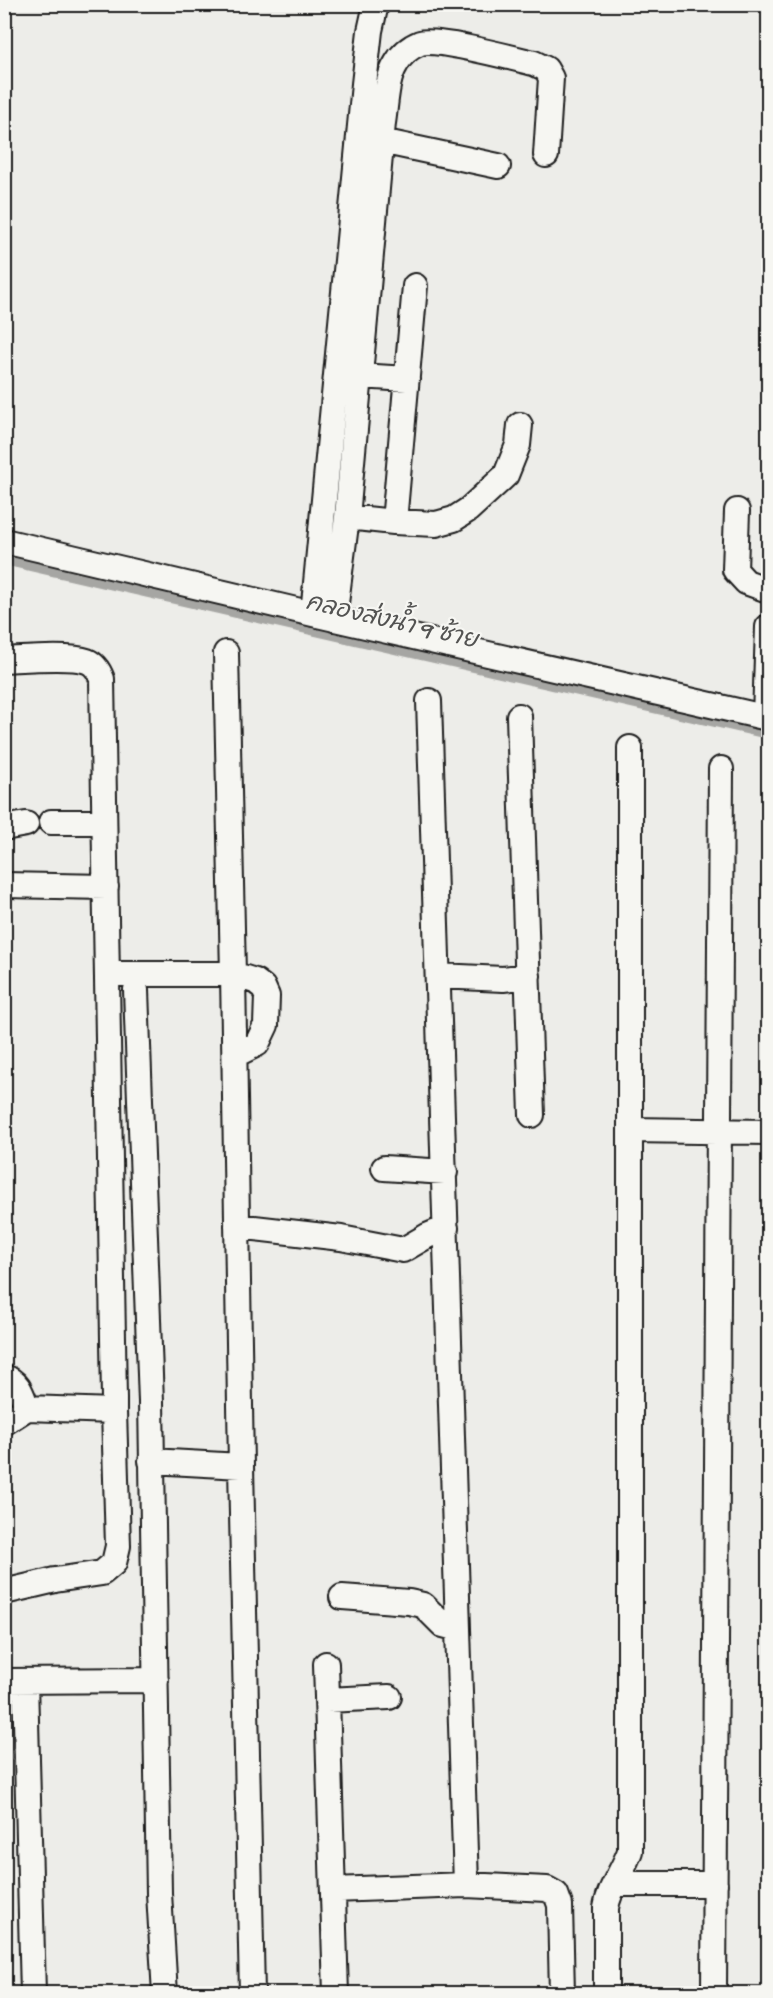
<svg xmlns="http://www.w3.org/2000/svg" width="773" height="1998" viewBox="0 0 773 1998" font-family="'Gochi Hand','Playpen Sans Thai',sans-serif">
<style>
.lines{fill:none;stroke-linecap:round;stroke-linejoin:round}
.canal{stroke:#a6a6a3;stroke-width:16}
.minor-casing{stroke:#1c1c1c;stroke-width:28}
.minor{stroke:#f6f6f2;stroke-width:24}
.labels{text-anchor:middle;stroke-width:4.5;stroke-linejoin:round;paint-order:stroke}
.water-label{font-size:24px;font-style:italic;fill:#535352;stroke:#f6f6f2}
</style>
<rect width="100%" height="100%" fill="#edede9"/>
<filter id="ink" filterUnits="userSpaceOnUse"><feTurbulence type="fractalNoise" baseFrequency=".0167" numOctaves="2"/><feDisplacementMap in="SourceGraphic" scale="12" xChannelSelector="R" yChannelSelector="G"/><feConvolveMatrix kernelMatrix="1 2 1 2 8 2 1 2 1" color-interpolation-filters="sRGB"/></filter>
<g filter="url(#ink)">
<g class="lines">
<!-- canal -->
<path class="canal" d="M4,557L768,731"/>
<!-- minor casing -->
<g class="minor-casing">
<path id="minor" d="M381,141L498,166
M360,376L407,379
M737,511L735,570L746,582L768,590
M347,517L394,522L436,524L454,519L468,510L506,475L518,445L520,425
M394,522L415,286
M4,541L313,614L768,718
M313,614L364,84L370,31L376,4
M334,619L347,517L383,123C386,104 386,80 396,64C401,55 410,47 420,43C436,38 513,58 534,63L546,69L551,78L546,155
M226,653L233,974L241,1466L252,1994
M4,660C25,659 70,655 87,661C95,664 99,671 102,679L114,1399V1411L27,1408L4,1423
M429,701L466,1885
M519,716L532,1115
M765,717L768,627
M51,822H104
M4,828L26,824
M4,885L106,887
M108,974H233L255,981L263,987L267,996L266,1025L257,1044L235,1055
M439,976L503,979L528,976
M136,990L151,1402L159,1893L165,1994
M630,1130L768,1132
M384,1168L445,1172
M237,1226L341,1238L403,1250L427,1236L446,1228
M4,1377C19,1381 22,1395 27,1408
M151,1461L241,1466
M4,1592L55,1580L102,1573L114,1563L118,1546L114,1411
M342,1597L409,1602L423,1605L443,1625L458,1629
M326,1664L336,1994
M4,1681L156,1680
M25,1681L33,1994
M327,1700L389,1697
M615,1884H715
M333,1890L466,1885L547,1889L556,1894L560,1905L562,1994
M606,1994V1908C609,1888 623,1871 630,1851V748
M714,1994L721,769"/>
</g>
<!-- minor -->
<use href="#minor" class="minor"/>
</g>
</g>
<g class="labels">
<!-- water labels -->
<g class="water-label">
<text transform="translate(392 620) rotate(13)" y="8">คลองส่งน้ำ 9 ซ้าย</text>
</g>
</g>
<!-- margin -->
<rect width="773" height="1998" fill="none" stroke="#f6f6f2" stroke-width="24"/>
<rect x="12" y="12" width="749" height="1974" fill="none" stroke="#1c1c1c" stroke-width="2" filter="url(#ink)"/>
</svg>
